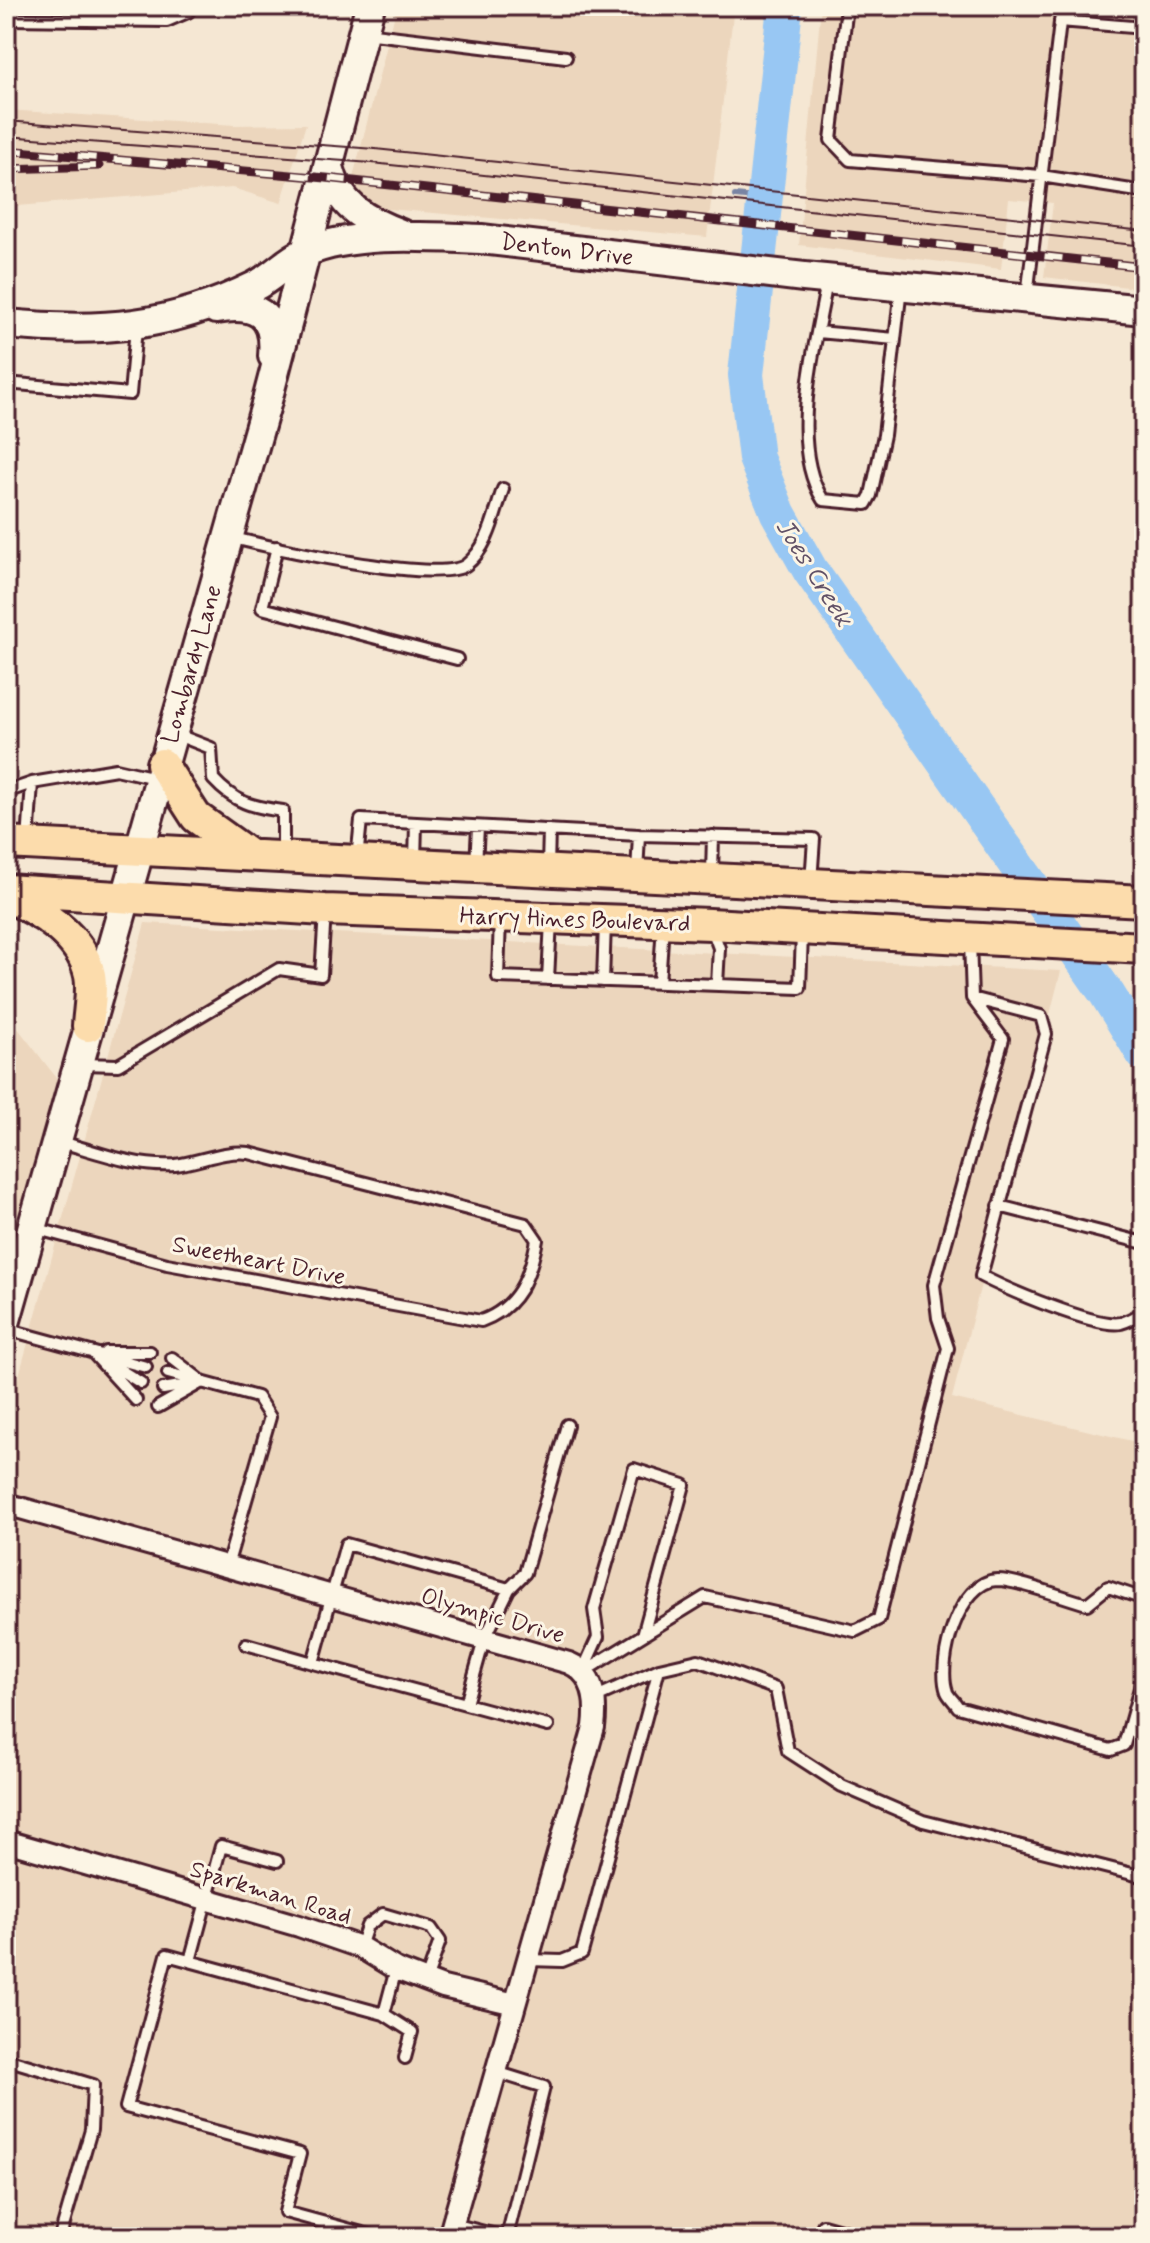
<svg xmlns="http://www.w3.org/2000/svg" width="1150" height="2243" viewBox="0 0 1150 2243" font-family="Mynerve,sans-serif">
<style>
.built{fill:#ecd6bd}
.lines{fill:none;stroke-linecap:round;stroke-linejoin:round}
.stream{stroke:#7984a3;stroke-width:6}
.river{stroke:#98c7f3;stroke-width:36}
.lane-casing{stroke:#4a1f2b;stroke-width:16}
.street-casing{stroke:#4a1f2b;stroke-width:26}
.secondary-casing{stroke:#4a1f2b;stroke-width:34}
.primary-casing{stroke:#4a1f2b;stroke-width:36}
.lane{stroke:#fcf5e5;stroke-width:10}
.street{stroke:#fcf5e5;stroke-width:20}
.secondary{stroke:#fcf5e5;stroke-width:28}
.primary{stroke:#fcdcac;stroke-width:30}
.tram{stroke:#4a1f2b;stroke-width:2}
.rail-casing{stroke:#4a1f2b;stroke-width:9}
.rail{stroke:#fcf5e5;stroke-width:6;stroke-dasharray:18;stroke-linecap:butt}
.labels{text-anchor:middle;stroke-width:6;stroke-linejoin:round;paint-order:stroke}
.street-label{font-size:24px;fill:#4a1f2b;stroke:#fcf5e5}
.water-label{font-size:26px;font-style:italic;fill:#615167;stroke:#fcf5e5}
</style>
<rect width="100%" height="100%" fill="#f5e7d3"/>
<filter id="ink" filterUnits="userSpaceOnUse"><feTurbulence type="fractalNoise" baseFrequency=".0125" numOctaves="2"/><feDisplacementMap in="SourceGraphic" scale="16" xChannelSelector="R" yChannelSelector="G"/><feConvolveMatrix kernelMatrix="1 2 1 2 8 2 1 2 1" color-interpolation-filters="sRGB"/></filter>
<g filter="url(#ink)">
<!-- built -->
<path class="built" d="M397,6H734L707,237L377,208L357,197L350,189Z
M821,6H1144V289L1044,277L1053,203L1009,199L1001,269L799,245Z
M6,110L235,125L306,124L281,203L232,188L6,207Z
M145,923L1061,971L952,1398L1144,1444V2237H6V1422Z
M6,1013L59,1081L6,1265Z"/>
<g class="lines">
<!-- stream -->
<path class="stream" d="M735,196L765,199"/>
<!-- river -->
<path class="river" d="M785,6L746,375L756,458L778,513L810,570L1107,994L1144,1054"/>
<!-- lane casing -->
<g class="lane-casing">
<path id="lane" d="M847,6L831,140L850,160L1041,176L1144,192
M6,19L167,21L188,12L193,6
M1060,21L1144,28
M365,33L566,57
M827,281C816,345 787,443 823,500L866,504L871,495L884,435L901,288
M1027,296L1062,6
M818,332L895,339
M6,383L130,394L136,328
M230,537C267,547 440,585 466,565C489,547 494,515 503,489
M277,547L262,608L457,659
M175,734L211,748L213,779C235,803 252,807 283,811V856
M6,792L32,783L116,769L156,778
M28,842L32,783
M357,859L361,820L639,835L814,839L811,882
M415,861L416,823
M476,865L478,827
M548,866L549,830
M637,873L639,835
M712,874L713,836
M500,919L498,977L800,988L802,934
M712,929L719,948L717,985
M548,979L551,921
M603,981L605,923
M659,983L663,925
M972,998L1041,1016L1046,1034L981,1276C1006,1289 1096,1328 1121,1323C1129,1321 1137,1316 1144,1312
M82,1064L118,1065L279,969L321,975L325,912
M999,1206L1144,1243
M34,1228L167,1264L481,1321C518,1308 530,1277 537,1240L526,1224L249,1153C223,1150 200,1162 175,1165C137,1168 94,1151 58,1141
M6,1329L146,1367
M106,1352H150
M93,1353L136,1400
M172,1358L199,1379
M103,1359L141,1383
M168,1373L257,1397L270,1417L227,1566
M163,1389L192,1384
M158,1407L202,1382
M509,1589L525,1573L567,1425
M1144,1599L1108,1587L1087,1604C1065,1598 1018,1580 997,1580C959,1581 936,1662 947,1692C949,1697 955,1702 958,1707L1111,1750L1124,1745L1140,1688L1144,1661
M246,1644L313,1663L346,1544L509,1589L484,1640L466,1704
M313,1663L548,1726
M583,1670L598,1637L594,1609L634,1469L684,1485L643,1635
M583,1672L705,1597L855,1631L879,1619L948,1348L938,1318L934,1285L1003,1039L972,998L970,941
M594,1698L659,1669L698,1660L776,1689L788,1751L842,1786L923,1821L1144,1877
M360,1947L367,1926L383,1914L431,1928L440,1941L426,1980
M528,1960L562,1961L582,1953L659,1669
M190,1961L221,1846L277,1861
M384,2014L412,2032L405,2058
M6,2059L93,2085L91,2130L60,2237
M496,2072L544,2087L507,2237
M453,2224L504,2237
M823,2225L866,2237
M377,2237L285,2212L300,2154L126,2107L167,1955L384,2014L396,1969"/>
</g>
<!-- street casing -->
<g class="street-casing">
<path id="street" d="M6,1504L569,1663C595,1674 597,1703 594,1727L449,2237
M6,1841L299,1926L360,1947L396,1969L443,1987L515,2004"/>
</g>
<!-- secondary casing -->
<g class="secondary-casing">
<path id="secondary" d="M329,167C338,206 366,221 401,234
M216,309C255,302 277,313 273,356
M6,324C100,333 169,328 255,286C273,277 287,260 306,252C354,231 429,237 481,239L804,277L1144,310
M6,1320L267,401L370,6"/>
</g>
<!-- primary casing -->
<g class="primary-casing">
<path id="primary" d="M162,764L196,817L249,855
M6,843L1144,901
M6,890L325,910L710,924L1144,948
M6,896C40,910 82,937 90,975C93,990 89,1010 88,1026"/>
</g>
<!-- lane -->
<use href="#lane" class="lane"/>
<!-- street -->
<use href="#street" class="street"/>
<!-- secondary -->
<use href="#secondary" class="secondary"/>
<!-- primary -->
<use href="#primary" class="primary"/>
<!-- tram -->
<path class="tram" d="M6,121L375,149L1144,231
M6,136L372,163L1144,246"/>
<!-- rail casing -->
<g class="rail-casing">
<path id="rail" d="M6,150L326,178L1144,267
M6,169L99,166"/>
</g>
<!-- rail -->
<use href="#rail" class="rail"/>
</g>
</g>
<g class="labels">
<!-- street labels -->
<g class="street-label">
<text transform="translate(567 249) rotate(7)" y="8">Denton Drive</text>
<text transform="translate(191 664) rotate(-74)" y="8">Lombardy Lane</text>
<text transform="translate(575 919) rotate(2)" y="8">Harry Hines Boulevard</text>
<text transform="translate(259 1260) rotate(11)" y="8">Sweetheart Drive</text>
<text transform="translate(493 1615) rotate(16)" y="8">Olympic Drive</text>
<text transform="translate(271 1892) rotate(17)" y="8">Sparkman Road</text>
</g>
<!-- water labels -->
<g class="water-label">
<text transform="translate(815 572) rotate(58)" y="9">Joes Creek</text>
</g>
</g>
<!-- margin -->
<rect width="1150" height="2243" fill="none" stroke="#fcf5e5" stroke-width="32"/>
<rect x="16" y="16" width="1118" height="2211" fill="none" stroke="#4a1f2b" stroke-width="3" filter="url(#ink)"/>
</svg>
